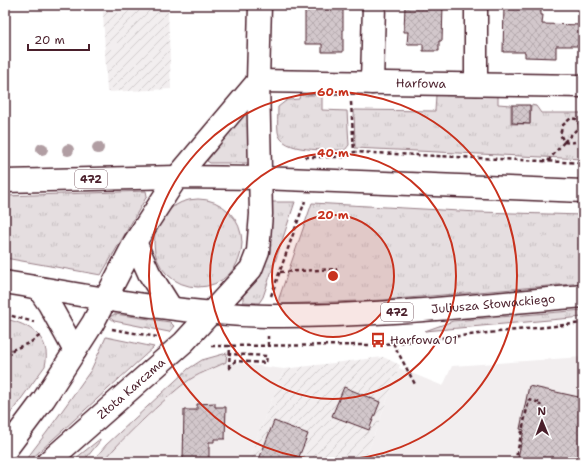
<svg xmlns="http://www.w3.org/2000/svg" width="588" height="467" viewBox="0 0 588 467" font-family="'Shantell Sans',sans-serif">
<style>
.built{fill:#f2eeef}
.industrial{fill:url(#industrial-furrows)}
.grass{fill:url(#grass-tufts);stroke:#987e86}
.building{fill:url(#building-cross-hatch);stroke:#4a1f2b}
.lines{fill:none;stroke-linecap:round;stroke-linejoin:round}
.minor-casing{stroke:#4a1f2b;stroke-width:25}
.major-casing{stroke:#4a1f2b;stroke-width:25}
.path{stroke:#4a1f2b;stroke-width:2.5;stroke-dasharray:4 3;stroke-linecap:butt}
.minor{stroke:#fff;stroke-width:22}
.major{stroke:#fff;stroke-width:22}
.tree{fill:#b19ea3}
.ring{fill:none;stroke:#c8321e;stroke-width:2}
.labels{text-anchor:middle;stroke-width:3.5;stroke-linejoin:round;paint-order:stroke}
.shield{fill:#fff;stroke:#80626b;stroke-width:1}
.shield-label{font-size:11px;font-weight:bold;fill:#4a1f2b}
.street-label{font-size:12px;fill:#4a1f2b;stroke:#fff}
.poi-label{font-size:12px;fill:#4a1f2b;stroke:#fff;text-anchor:start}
.centre{fill:#c8321e;stroke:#fff;stroke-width:2}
.ring-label{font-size:12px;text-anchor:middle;font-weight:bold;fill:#c8321e;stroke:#fff;stroke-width:3.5;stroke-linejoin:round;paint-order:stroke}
</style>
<defs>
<pattern id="industrial-furrows" width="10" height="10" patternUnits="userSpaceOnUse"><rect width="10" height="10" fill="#f2eeef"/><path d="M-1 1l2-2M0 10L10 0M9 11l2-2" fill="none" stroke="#d1cccd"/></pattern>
<pattern id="grass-tufts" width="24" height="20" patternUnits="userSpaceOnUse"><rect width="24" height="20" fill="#e5dee0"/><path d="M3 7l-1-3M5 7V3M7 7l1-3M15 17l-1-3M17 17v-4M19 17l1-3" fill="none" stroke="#c6bec0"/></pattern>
<pattern id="building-cross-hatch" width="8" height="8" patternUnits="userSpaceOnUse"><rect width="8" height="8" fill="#d2c7cb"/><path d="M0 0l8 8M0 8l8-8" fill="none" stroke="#b6aaae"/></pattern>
</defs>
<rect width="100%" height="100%" fill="#fff"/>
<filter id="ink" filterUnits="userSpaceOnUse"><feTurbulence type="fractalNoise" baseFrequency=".025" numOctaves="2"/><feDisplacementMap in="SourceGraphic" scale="8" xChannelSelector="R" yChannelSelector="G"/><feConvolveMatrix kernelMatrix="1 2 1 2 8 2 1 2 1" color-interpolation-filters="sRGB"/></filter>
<g filter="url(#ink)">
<!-- built -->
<path class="built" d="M583,357V462H364L399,368L443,386L452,366Z
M226,362L284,369L247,462H104L109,454L130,433L185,382Z"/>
<!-- industrial -->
<path class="industrial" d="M168,10L171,89L107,92L103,12Z
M383,357L400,365L364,462H247L284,369Z"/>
<!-- grass -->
<path class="grass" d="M300,95H322V110L347,111L349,145L345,150C328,149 281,154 278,132C277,124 278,115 278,107L287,100L299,99Z
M436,95H498V104L511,105V124H530L531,105L536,106L541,113H583V159L355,148L354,110L435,111Z
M251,101L249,163H210L207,161Z
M146,191L147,196L101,275L5,258V196Z
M154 243a44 44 0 1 1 88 0a44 44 0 1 1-88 0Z
M271,202H295L263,297L259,303L243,302V296L256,282L262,269Z
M312,203L478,212L583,215V283L384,300L279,304V298Z
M583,310V317L425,331L453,321Z
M115,314L170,322L174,326L169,332L114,321L109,317Z
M5,319C30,324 52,338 45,366L5,421Z
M106,337L154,347L28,462H24L47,432L91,370Z
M227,353L226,362C213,369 196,374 185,383C171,393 109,450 104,462H92L106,445L188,369L202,360Z
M100,439V441L83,462H71Z"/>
<!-- building -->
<path class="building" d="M305,5H343V52H322V44H305Z
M405,5H443L442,41H439V51H423V44H407L408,32H404Z
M504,5H541V15H543L542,24L583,25V46H556V58L525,57V52H503Z
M512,105H530V124L512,123Z
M529,386L583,398V462H517L524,430L520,429Z
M344,387L380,402L369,430L332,416Z
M215,403V407H226L225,439H214V442H209V462H183L184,410H197V404Z
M274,421L308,434L297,462H258Z"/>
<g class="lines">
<!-- minor casing -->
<g class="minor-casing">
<g id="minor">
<path id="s1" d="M258,81L583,86"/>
<path d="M372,83L374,5"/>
<path d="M476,84V5"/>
<path d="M5,451L44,399L93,323L135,242L177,177L258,81"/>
<path id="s2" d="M48,462L184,342L251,269L258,251L261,214L258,81L260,5"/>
</g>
</g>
<!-- major casing -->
<g class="major-casing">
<g id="major">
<path d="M5,181L177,177L261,178L583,191"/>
<path d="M135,242L149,273L171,308"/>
<path id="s3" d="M5,282C92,297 180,314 269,316C374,317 479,305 583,296"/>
<path d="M38,288L49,304L75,351"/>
</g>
</g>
<!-- path -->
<path class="path" d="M351,102L354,152
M564,142L581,125
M564,142C572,143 580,143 583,135
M305,157H346L354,152L583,163
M548,161L564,142L560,134L563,125L571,118L576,119L583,130
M280,272L336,269L337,282
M271,296L305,201
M5,314L34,322
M112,329L157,337
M393,343L416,386
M211,346L375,345L583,323
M268,346V336
M5,353L31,342L42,334
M229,368L230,345
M229,369L235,361L266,363L267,356L229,354
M89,459L90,462
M515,462L529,400L541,403L540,406"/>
<!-- minor -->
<use href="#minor" class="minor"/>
<!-- major -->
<use href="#major" class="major"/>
</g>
<!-- trees -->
<g class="tree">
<circle cx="98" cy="148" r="6"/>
<circle cx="42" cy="149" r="6"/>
<circle cx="68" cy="150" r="6"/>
</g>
</g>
<!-- distance rings -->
<circle cx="333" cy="276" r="61" fill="#c8321e" fill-opacity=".12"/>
<g class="ring">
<circle cx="333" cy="276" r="61"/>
<circle cx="333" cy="276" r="123"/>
<circle cx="333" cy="276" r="184"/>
</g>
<!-- icons -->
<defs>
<g id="bus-bare" transform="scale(1.2)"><path d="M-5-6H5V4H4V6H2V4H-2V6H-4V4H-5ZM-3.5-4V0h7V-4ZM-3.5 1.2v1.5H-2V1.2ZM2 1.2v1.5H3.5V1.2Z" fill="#c8321e" stroke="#fff" stroke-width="2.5" paint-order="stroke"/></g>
</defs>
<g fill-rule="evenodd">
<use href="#bus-bare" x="378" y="340"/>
</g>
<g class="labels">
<!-- shield labels -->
<g class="shield">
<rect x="75" y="170" width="32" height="18" rx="3"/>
<rect x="381" y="303" width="32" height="18" rx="3"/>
</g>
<g class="shield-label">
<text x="91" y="183">472</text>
<text x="397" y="316">472</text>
</g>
<!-- street labels -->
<g class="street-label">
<text dy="4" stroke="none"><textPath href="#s1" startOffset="163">Harfowa</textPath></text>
<text dy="4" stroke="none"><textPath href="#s3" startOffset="491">Juliusza Słowackiego</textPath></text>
<text dy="4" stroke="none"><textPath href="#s2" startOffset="111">Złota Karczma</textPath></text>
</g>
<!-- poi labels -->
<g class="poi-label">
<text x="390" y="344">Harfowa 01</text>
</g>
</g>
<circle cx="333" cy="276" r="6" class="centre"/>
<g class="ring-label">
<text x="333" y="96">60 m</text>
<text x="333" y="157">40 m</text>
<text x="333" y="219">20 m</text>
</g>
<!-- margin -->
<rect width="588" height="467" fill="none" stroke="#fff" stroke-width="20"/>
<rect x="10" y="10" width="568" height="447" fill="none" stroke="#4a1f2b" stroke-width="1.5" filter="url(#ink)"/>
<!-- north arrow -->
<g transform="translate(542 421) rotate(359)" stroke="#ffffff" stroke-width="3" paint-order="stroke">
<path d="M0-3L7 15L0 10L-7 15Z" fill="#4a1f2b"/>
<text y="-6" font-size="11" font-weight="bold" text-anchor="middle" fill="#4a1f2b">N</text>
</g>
<!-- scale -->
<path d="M28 44v6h61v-6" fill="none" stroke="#4a1f2b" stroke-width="2"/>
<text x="34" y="44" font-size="12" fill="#4a1f2b" stroke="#ffffff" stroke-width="3" paint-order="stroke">20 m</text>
</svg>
